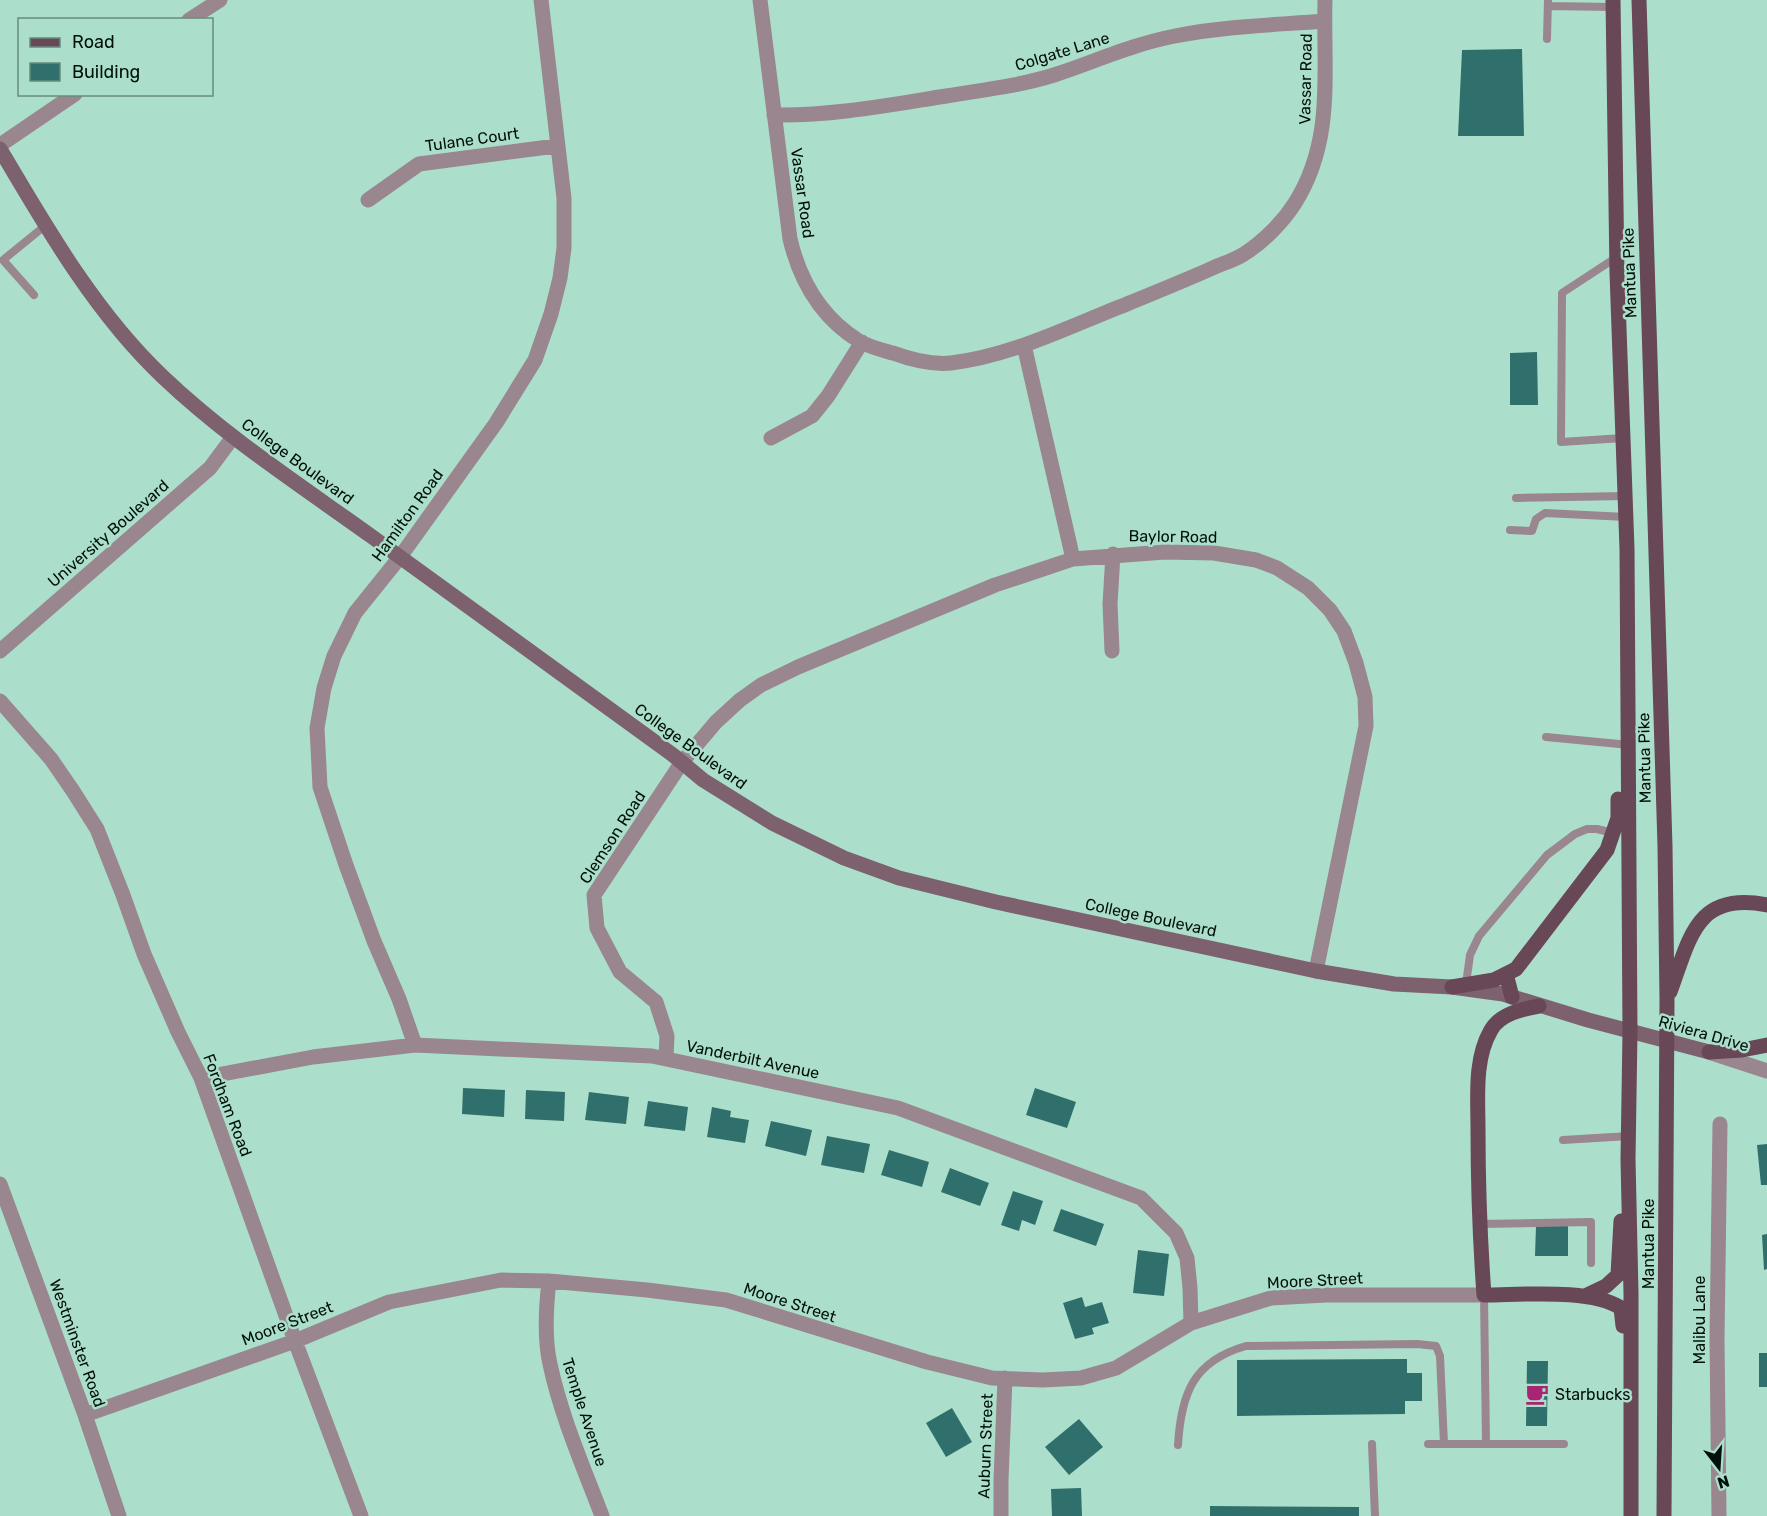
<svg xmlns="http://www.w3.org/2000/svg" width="1767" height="1516" viewBox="0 0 1767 1516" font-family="Rubik,sans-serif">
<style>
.building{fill:#2f706c}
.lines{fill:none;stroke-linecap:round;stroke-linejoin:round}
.lane{stroke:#99868e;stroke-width:8}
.street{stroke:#99868e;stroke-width:15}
.secondary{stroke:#7d616e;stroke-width:15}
.primary{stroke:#684757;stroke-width:15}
.labels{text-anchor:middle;stroke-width:5;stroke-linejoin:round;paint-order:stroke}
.street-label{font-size:16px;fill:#00100a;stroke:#acdfcb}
.poi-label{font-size:16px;fill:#00100a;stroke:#acdfcb;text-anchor:start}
</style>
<rect width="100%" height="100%" fill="#acdfcb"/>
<!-- building -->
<path class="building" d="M1522,49L1524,136H1458L1462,50Z
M1537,352L1538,405H1510V353Z
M463,1088L505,1090L504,1117L462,1114Z
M1035,1088L1076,1102L1067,1128L1026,1115Z
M526,1090L565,1092L564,1121L525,1119Z
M589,1092L629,1097L626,1124L585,1120Z
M648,1101L688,1107L685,1131L644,1126Z
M712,1107L731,1111L730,1117L749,1120L745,1143L707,1137Z
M771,1121L812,1130L806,1156L765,1146Z
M827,1136L870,1144L864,1173L821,1165Z
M1767,1144V1185H1761L1757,1145Z
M889,1150L929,1162L922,1187L881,1175Z
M950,1168L989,1183L980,1206L941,1192Z
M1013,1191L1043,1201L1035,1225L1022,1220L1019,1231L1001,1225Z
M1061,1209L1104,1224L1096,1246L1053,1231Z
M1536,1226H1568V1256H1535Z
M1767,1234V1269L1764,1270L1762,1235Z
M1138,1250L1169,1254L1164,1296L1133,1293Z
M1082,1297L1085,1307L1102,1302L1109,1323L1092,1328L1094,1334L1075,1339L1063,1303Z
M1759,1353H1767V1387H1759Z
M1407,1359V1373H1422V1401H1405V1414L1237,1416V1360Z
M1527,1361H1548L1547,1426H1526Z
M952,1408L972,1442L946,1457L926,1423Z
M1079,1419L1103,1447L1069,1475L1045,1447Z
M1081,1488L1082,1516H1052L1051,1489Z
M1210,1506L1359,1507V1516H1210Z"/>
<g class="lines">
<!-- lane -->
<path class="lane" d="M1548,6L1613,7
M1547,39L1548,0
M1617,257L1562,293L1561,442L1623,438
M34,295L3,260L46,225
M1516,498L1625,496
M1510,530L1532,531L1536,519L1545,513L1626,517
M1546,737L1619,744
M1466,984L1470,955L1479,936L1547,855L1575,834L1587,829H1597L1613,833
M1563,1140L1629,1136
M1479,1224L1591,1222V1263
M1372,1444L1375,1516
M1428,1444H1486L1484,1295
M1486,1444H1564
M1178,1445C1181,1394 1193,1361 1246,1346L1417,1344L1436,1346L1440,1356L1444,1444"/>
<!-- street -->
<path class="street" d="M760,0L790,239C800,281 822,318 859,341C869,347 882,350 893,353C912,360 931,365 951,363C1012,356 1070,326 1127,304C1156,292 1186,280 1215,267C1224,263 1235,260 1244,254C1263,242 1283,222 1295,203C1335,139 1323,72 1325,0
M189,20L220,0
M774,115C832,116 889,105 946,96C982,90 1019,86 1054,75C1094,62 1133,44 1175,36C1224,26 1275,25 1325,21
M0,145L75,94
M368,200L419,164L556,146
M1024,345L1073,559
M771,438L812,416L828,396L862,342
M0,651L210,468L233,437
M1112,651L1110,604L1113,554
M0,701L51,759L73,791L97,829L123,895L144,954L178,1032L201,1078L295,1341L361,1516
M415,1045L399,999L374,941L346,865L320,787L317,728L324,688L334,656L355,613L400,557L496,423L535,360L551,314L560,278L564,248V198L541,0
M1712,1053L1767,1071
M666,1058L667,1036L656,1002L620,972L597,928L594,895L682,762L716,722L740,700L761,685L798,667L995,585L1073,559L1165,552L1214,553L1256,560L1277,568L1308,588L1330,610L1344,631L1356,663L1365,697L1366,726L1316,971
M201,1078L313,1057L415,1045L652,1056L898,1108L1141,1198L1176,1233L1187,1258L1190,1288L1191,1323
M0,1184L85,1415L119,1516
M549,1281C546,1307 544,1338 550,1364C561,1416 583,1466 602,1516
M85,1415L295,1341L389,1302L501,1280L549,1281L647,1290L726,1300L927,1362L992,1378L1043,1380L1081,1378L1116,1368L1191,1323L1271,1298L1326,1295H1484
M1001,1516V1480L1005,1378
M1719,1516L1717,1339L1720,1124"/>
<!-- secondary -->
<path class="secondary" d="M0,149C46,227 96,314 163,377C226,437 300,485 371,536C472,609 573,682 673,755L703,780L772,823L844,858L899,878L996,902L1316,971L1394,984L1452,987L1503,994L1588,1020L1709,1052"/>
<!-- primary -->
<path class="primary" d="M1613,0L1617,273L1627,549L1630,1032L1628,1159L1631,1293V1516
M1639,0L1665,846L1667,1000L1664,1516
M1506,974L1512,997
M1452,987L1494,980L1516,969L1607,850L1618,818V799
M1670,992C1690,938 1696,891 1767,905
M1539,1006C1522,1009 1500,1014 1491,1030C1474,1059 1478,1097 1478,1129C1478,1185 1480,1240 1484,1295C1521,1295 1591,1288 1621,1308L1623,1326
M1709,1052L1742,1050L1767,1045
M1585,1296L1606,1286L1618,1275L1621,1221"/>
</g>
<!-- icons -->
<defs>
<g id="cafe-bare" transform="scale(1.8)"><path d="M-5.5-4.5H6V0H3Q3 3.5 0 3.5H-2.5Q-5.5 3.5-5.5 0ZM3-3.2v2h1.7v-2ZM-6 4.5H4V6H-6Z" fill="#a72572" stroke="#acdfcb" stroke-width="2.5" paint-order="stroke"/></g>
</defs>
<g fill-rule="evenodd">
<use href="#cafe-bare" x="1537" y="1394"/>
</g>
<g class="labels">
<!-- street labels -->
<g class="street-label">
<text transform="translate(1062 51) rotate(-17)" y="6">Colgate Lane</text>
<text transform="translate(1305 79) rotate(-89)" y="6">Vassar Road</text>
<text transform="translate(472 139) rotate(-8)" y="6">Tulane Court</text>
<text transform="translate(803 193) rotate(82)" y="6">Vassar Road</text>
<text transform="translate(1629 273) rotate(-92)" y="6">Mantua Pike</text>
<text transform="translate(298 461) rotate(36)" y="6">College Boulevard</text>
<text transform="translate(407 515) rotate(-54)" y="6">Hamilton Road</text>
<text transform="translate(108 533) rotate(-41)" y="6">University Boulevard</text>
<text transform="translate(1173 536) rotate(1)" y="6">Baylor Road</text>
<text transform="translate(691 746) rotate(36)" y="6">College Boulevard</text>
<text transform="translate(1644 758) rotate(-91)" y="6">Mantua Pike</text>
<text transform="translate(612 837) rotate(-57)" y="6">Clemson Road</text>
<text transform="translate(1151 917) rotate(12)" y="6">College Boulevard</text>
<text transform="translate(1704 1033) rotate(16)" y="6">Riviera Drive</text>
<text transform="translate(753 1059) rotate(12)" y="6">Vanderbilt Avenue</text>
<text transform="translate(228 1105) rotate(69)" y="6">Fordham Road</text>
<text transform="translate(1648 1244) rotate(-90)" y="6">Mantua Pike</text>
<text transform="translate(1315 1280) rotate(-3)" y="6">Moore Street</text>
<text transform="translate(790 1302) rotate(18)" y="6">Moore Street</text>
<text transform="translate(1699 1320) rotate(-90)" y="6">Malibu Lane</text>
<text transform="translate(287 1323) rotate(-21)" y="6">Moore Street</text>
<text transform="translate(78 1343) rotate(70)" y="6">Westminster Road</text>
<text transform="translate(585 1412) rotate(72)" y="6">Temple Avenue</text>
<text transform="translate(985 1446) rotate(-88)" y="6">Auburn Street</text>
</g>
<!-- poi labels -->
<g class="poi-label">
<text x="1555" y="1400">Starbucks</text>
</g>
</g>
<!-- legend -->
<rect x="18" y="18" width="195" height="78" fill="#acdfcb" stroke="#678c7e" stroke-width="1.5"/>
<rect x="30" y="38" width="30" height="9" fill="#684757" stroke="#678c7e" stroke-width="1.5"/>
<text x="72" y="48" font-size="18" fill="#00100a">Road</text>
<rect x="30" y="63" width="30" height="18" fill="#2f706c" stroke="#678c7e" stroke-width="1.5"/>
<text x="72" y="78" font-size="18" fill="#00100a">Building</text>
<!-- north arrow -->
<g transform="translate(1719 1468) rotate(163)" stroke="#acdfcb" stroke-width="4.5" paint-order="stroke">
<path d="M0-4.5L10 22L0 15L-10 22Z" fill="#00100a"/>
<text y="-9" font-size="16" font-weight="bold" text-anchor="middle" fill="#00100a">N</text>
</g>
</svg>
